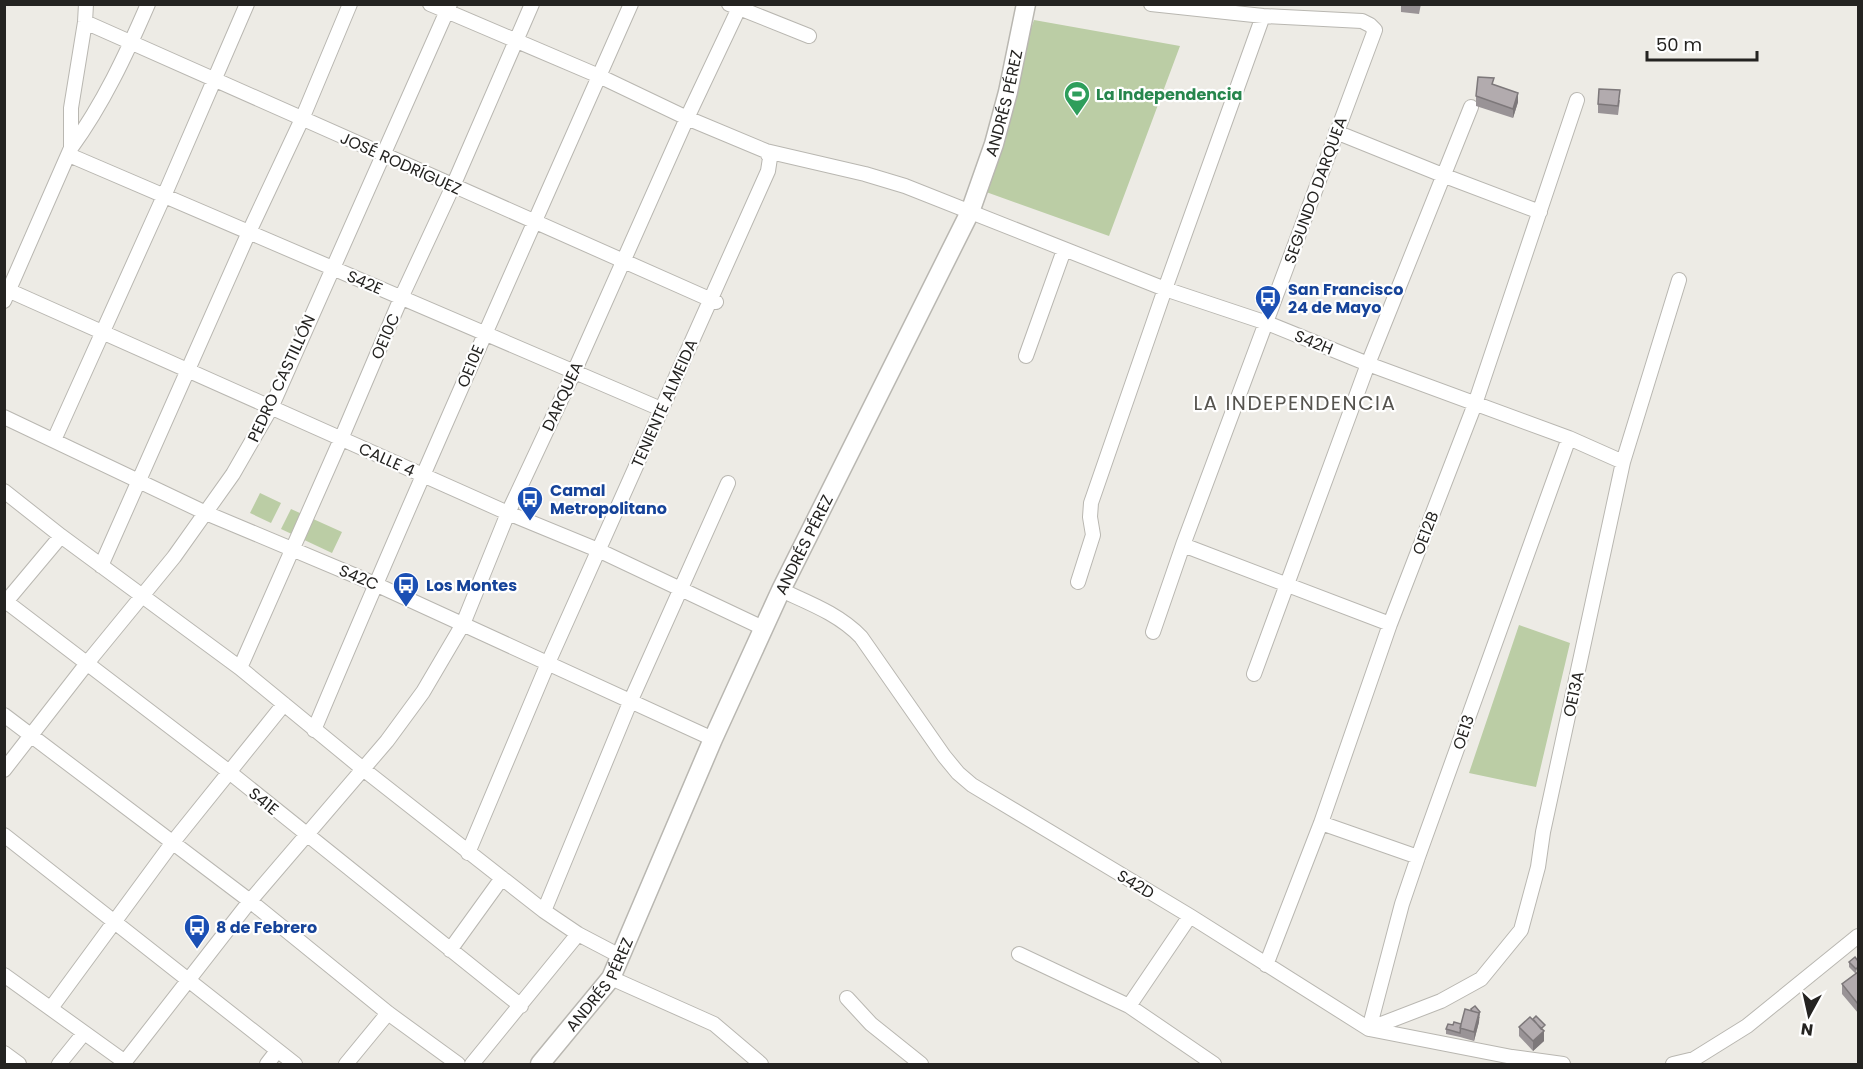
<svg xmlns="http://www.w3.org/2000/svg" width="1863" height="1069" viewBox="0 0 1863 1069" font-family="Poppins,sans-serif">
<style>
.green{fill:#bbcda5}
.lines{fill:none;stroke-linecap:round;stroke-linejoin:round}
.minor-casing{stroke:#b9b7b1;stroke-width:16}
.tertiary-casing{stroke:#b9b7b1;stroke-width:21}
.minor{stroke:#fff;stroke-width:14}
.tertiary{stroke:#fff;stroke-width:18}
.wall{fill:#999396}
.shaded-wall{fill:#7d787a}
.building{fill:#b2abae;stroke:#7d787a;stroke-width:1.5}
.labels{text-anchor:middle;stroke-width:4.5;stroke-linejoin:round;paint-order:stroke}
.leisure-label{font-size:16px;font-weight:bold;fill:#27864d;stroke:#fff;text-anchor:start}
.street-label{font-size:16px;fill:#242321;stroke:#fff}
.transit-label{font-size:16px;font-weight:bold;fill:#164399;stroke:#fff;text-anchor:start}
.quarter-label{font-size:20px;letter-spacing:1.5px;fill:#55534e;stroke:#fff}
</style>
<rect width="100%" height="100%" fill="#edebe5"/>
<!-- green -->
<path class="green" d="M1034,20L1180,46L1109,236L975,188Z
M260,493L281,503L271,523L250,513Z
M291,509L342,532L332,553L281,529Z
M1519,625L1570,643L1536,787L1469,773Z"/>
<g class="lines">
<!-- minor casing -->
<g class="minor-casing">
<path id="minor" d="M430,4L599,76L687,118L766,151L865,174L905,186L1165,289L1267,323L1368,364L1569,438L1623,462
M729,4L809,36
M1151,4L1263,16L1362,21L1370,25L1375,30L1183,545L1153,632
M85,22L716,302
M1336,132L1445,176L1540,212
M71,148C103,104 126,55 148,4
M69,155L661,409
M10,291L508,513L598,550L763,628
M4,301L71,148V108L85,22L86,4
M1026,356L1064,250
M4,417L206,513L375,584L713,739
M54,440L164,196L247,4
M4,491L61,536L240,668L363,769L544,911L578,934L620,956
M1183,545L1390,624
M101,566L249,232L302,119L350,4
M1078,582L1093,535L1090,517L1091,503L1165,289L1263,16
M781,590C809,603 839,614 861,637L944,756L958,773L972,785L1190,916L1369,1029L1512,1057L1563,1064
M4,600L228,771L521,1006
M4,604L61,536
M240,668L341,439L401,298L453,186L532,4
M1254,674L1368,364L1471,107
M4,715L250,901L388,1013L458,1064
M314,730C416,487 524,246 631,4
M4,770L88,662L174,557L233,474L271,408L450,4
M1321,823L1418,857
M4,835L295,1064
M468,853L548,663L768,171L770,158L766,151
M544,911L631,700L728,483
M450,950L502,878
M1019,954L1129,1006L1214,1064
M1266,965L1321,823L1390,624L1475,404L1577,100
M4,975L125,1062
M611,978L714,1024L761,1064
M847,998L871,1024L921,1064
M1129,1006L1190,916
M51,1008L173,842L284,704
M1371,1028L1441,1001L1481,979L1521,930L1538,867L1543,832L1623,462L1679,280
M1369,1029L1402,904L1418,857L1569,438
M4,1053L19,1064
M59,1064L84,1033
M123,1064L250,901L387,741L423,692L463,624L508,513L574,372L687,118L739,8
M267,1064L277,1051
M346,1064L388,1013
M472,1064L578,934
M1673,1064L1694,1059L1747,1026L1858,936"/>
</g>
<!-- tertiary casing -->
<g class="tertiary-casing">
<g id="tertiary">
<path id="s1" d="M540,1064L611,978L713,739L781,590L970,212L994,144L1008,92L1026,4"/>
</g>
</g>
<!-- minor -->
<use href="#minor" class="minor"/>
<!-- tertiary -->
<use href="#tertiary" class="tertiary"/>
</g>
<!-- wall -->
<path class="wall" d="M1401,4H1421L1419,14L1401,12Z
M1494,85L1518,102L1513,118L1476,106V96Z
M1620,100L1618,115L1598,113V104Z
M1858,961L1856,974L1849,967V962Z
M1858,972V1013L1842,994V984Z
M1479,1017V1022L1474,1041L1460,1037V1035V1037L1446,1034V1029L1453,1025L1461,1024L1480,1017Z
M1519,1027L1545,1030L1544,1031V1041L1533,1051L1519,1036Z"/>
<!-- shaded-wall -->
<path class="shaded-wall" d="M1518,93V102L1513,118V109Z
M1480,1012L1479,1022L1474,1041L1475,1015Z
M1544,1031V1041L1533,1051V1041Z"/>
<!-- building -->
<path class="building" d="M1478,77L1494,78L1492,84L1518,93L1513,109L1476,96Z
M1599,89L1620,90L1618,106L1598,104Z
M1855,957L1858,961V967L1856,969L1849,962Z
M1858,972V1004L1842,984Z
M1475,1006L1480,1012L1479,1013L1472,1011L1471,1009Z
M1465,1009L1479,1013L1474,1032L1460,1028Z
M1536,1016L1545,1025L1541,1029L1533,1019Z
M1530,1017L1544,1031L1533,1041L1519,1027Z
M1454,1022L1461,1024L1460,1033L1446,1029L1448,1024L1453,1025Z"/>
<!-- icons -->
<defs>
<g id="stadium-pin" transform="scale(1.35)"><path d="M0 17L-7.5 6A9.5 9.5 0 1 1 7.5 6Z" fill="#2e9e5b" stroke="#fff"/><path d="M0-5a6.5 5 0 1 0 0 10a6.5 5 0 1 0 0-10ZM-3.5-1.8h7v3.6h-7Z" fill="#fff"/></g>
<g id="bus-pin" transform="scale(1.35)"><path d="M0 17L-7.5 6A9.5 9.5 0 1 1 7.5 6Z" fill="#1a4fb4" stroke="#fff"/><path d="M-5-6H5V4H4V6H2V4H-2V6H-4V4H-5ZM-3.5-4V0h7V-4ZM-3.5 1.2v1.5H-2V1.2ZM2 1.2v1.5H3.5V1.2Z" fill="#fff"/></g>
</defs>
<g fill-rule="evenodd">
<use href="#stadium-pin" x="1077" y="94"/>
<use href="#bus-pin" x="1268" y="298"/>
<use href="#bus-pin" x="530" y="499"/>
<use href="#bus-pin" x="406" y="585"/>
<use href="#bus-pin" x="197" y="927"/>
</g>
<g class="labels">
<!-- leisure labels -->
<g class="leisure-label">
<text x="1096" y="100">La Independencia</text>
</g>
<!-- street labels -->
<g class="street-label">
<text dy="6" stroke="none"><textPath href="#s1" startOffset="1072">ANDRÉS PÉREZ</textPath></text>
<text transform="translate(401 163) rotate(24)" y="6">JOSÉ RODRÍGUEZ</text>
<text transform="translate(1315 190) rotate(-70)" y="6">SEGUNDO DARQUEA</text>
<text transform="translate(365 282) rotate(23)" y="6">S42E</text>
<text transform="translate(385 336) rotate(-67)" y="6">OE10C</text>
<text transform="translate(1314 342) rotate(22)" y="6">S42H</text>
<text transform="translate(470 366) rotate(-67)" y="6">OE10E</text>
<text transform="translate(281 378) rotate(-65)" y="6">PEDRO CASTILLÓN</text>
<text transform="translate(562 396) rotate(-65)" y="6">DARQUEA</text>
<text transform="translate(664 403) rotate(-66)" y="6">TENIENTE ALMEIDA</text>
<text transform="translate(387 459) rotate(24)" y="6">CALLE 4</text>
<text transform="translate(1425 533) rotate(-69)" y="6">OE12B</text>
<text dy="6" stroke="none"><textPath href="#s1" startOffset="586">ANDRÉS PÉREZ</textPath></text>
<text transform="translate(359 577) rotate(23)" y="6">S42C</text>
<text transform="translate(1573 694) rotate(-78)" y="6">OE13A</text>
<text transform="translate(1463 732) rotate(-71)" y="6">OE13</text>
<text transform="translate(264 801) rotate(39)" y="6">S41E</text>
<text transform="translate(1136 884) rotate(31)" y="6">S42D</text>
<text dy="6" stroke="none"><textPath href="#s1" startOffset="100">ANDRÉS PÉREZ</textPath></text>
</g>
<!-- transit labels -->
<g class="transit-label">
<text x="1288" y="295">San Francisco<tspan x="1288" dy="18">24 de Mayo</tspan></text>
<text x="550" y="496">Camal<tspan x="550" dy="18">Metropolitano</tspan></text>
<text x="426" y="591">Los Montes</text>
<text x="216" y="933">8 de Febrero</text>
</g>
<!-- quarter labels -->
<g class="quarter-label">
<text x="1295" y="410">LA INDEPENDENCIA</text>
</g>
</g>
<!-- border -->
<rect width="1863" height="1069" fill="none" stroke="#242321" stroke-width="12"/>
<!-- north arrow -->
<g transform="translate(1809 1015) rotate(188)" stroke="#ffffff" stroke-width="4.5" paint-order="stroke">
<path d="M0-4.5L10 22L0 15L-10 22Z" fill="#242321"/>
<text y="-9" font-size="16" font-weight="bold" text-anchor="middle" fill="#242321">N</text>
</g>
<!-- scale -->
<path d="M1647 51v9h110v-9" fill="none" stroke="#242321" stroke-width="3"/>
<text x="1656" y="51" font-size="18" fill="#242321" stroke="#ffffff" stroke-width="4.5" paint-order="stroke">50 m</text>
</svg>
